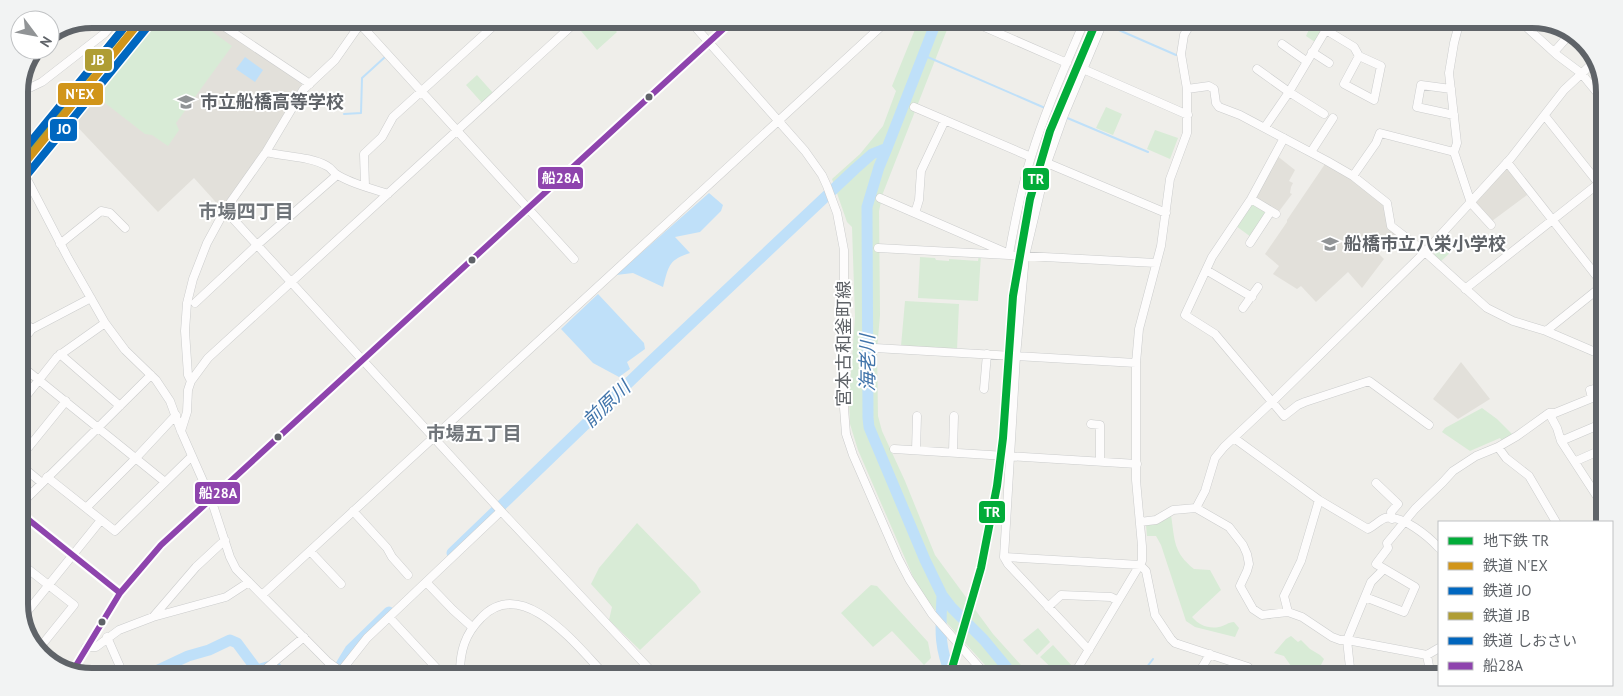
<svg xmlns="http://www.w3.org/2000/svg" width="1623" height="696" viewBox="0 0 1623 696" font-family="'PT Sans','Noto Sans JP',sans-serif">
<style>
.education{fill:#e2e0da}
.green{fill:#d8ebd6}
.water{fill:#bfe0f9}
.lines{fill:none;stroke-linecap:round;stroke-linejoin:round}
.stream{stroke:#bfe0f9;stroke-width:2}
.river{stroke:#bfe0f9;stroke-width:11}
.minor-casing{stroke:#cbcccc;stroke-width:9}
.minor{stroke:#fdfcfc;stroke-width:8}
.bus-1-casing{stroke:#fff;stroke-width:10}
.bus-1{stroke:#8e44ad;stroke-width:6}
.rail-1-casing{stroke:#fff;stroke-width:11}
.rail-2-casing{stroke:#fff;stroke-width:11}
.rail-3-casing{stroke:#fff;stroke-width:11}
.rail-4-casing{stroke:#fff;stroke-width:11}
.rail-1{stroke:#d1951a;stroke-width:8}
.rail-2{stroke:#0067c0;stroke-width:8}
.rail-3{stroke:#af9d34;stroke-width:8}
.rail-4{stroke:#0065bd;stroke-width:8}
.metro-1-casing{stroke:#fff;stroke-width:11}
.metro-1{stroke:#02ac39;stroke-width:8}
.bus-dot{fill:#5f6368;stroke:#fff;stroke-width:2}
.labels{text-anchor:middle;stroke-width:4;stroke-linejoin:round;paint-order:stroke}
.poi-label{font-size:18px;font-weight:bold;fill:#5f6368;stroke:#fff;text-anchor:start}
.street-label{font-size:18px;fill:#5f6368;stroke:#fff}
.neighbourhood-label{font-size:19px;font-weight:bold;fill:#70757a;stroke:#fff}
.water-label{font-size:19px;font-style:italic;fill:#4174aa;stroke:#fff}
.rim{fill:none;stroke:#5f6368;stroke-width:6}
.line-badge{stroke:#fff;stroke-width:2}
.badge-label{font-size:14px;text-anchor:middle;font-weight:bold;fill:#fff}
</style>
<rect width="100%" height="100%" fill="#efeeea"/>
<!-- education -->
<path class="education" d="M147,19H208L302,83L301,87L268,145L222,209L194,178L158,212L68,117Z
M1276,155L1295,170L1289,181L1293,183L1291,187L1290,193L1292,194L1277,214L1255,198Z
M1325,164L1354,180L1386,206L1396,233L1379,254L1384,259L1362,288L1348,272L1316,302L1301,286L1297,289L1273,274L1279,266L1265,254L1287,222V220Z
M1506,169H1509L1527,191V195L1492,221L1474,205Z
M1461,362L1490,399L1458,419L1433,399Z"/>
<!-- green -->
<path class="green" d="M159,19H195L232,46L176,123L179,130L168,146L152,135L145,134L105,103L103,88Z
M580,21H606L617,32L597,50L576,25Z
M918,22H950L883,193L879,211L880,315L877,350L878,416L882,431L905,481L935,555L993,634L1030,675H994L928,602L914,579L858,450L850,424L849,400L855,317L852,227L847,222L832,179L860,154L883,126L896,91L892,86Z
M1312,23H1327L1315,42L1306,36Z
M477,75L494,94L483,104L466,85Z
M1106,107L1122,114L1113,135L1096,128Z
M1155,130L1178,138L1170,159L1147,149Z
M1251,203L1266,211V215L1251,237L1236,226Z
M1441,240L1452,251L1440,262L1435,256L1433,249Z
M979,254L981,255L978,301L918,298L920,257L935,258L936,260L949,261V259L978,261Z
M905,301L959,304L957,350L901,346Z
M1482,408L1497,419L1513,435L1503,443L1500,438L1470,451L1442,432L1445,428Z
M1171,515C1175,541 1173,552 1194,569L1210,570L1221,590L1192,617C1199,625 1208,629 1219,627C1225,626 1228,622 1234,622L1239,628L1235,637L1195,627L1186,621L1161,545L1156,536H1147L1146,525L1157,522Z
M637,523L696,584L701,592L640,650L609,620L612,607L591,584L599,568Z
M871,585L877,586L928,642L931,658L924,665L892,631L873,647L841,613Z
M1038,628L1050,642L1037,655L1023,640Z
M1291,636L1298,642L1301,640L1310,649L1320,655L1324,659L1317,673L1319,676H1294L1296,673L1284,656L1274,653L1286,639Z
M1053,645L1072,666L1066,676L1059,675L1040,657Z"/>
<!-- water -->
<path class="water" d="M245,57L263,70L255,82L236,69Z
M709,193L723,205L721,211L700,232L675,237L690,253C668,260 669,266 663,287L633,273L616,275Z
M598,294L644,343L645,349L627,362L630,369L619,377L593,363L561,329Z"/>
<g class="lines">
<!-- stream -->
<path class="stream" d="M1105,24L1176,55
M923,55L1045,108
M1049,110L1061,115
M344,114L361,113L362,78L385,57
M1065,117L1148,152
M1140,676L1153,659"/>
<!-- river -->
<path class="river" d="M936,22L887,148L879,167L867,207L868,418L869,427L925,560L942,595L952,608L984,640L1013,675
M452,553L649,363L855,169L872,154L887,148
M942,595C941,627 938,645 951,675
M154,672L188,656L209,650L230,640L237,643L257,670L274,665L281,673
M336,673L350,650L389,612"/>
<!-- minor casing -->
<g class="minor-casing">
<path id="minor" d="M213,19L310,84
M690,21L805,151L822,175L827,186L837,213L844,250V408L846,434L853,455L898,558L909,579L932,614L986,675
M973,22L1067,63
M360,24L574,259
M1459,24L1454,43L1449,73L1457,143L1454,152L1471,203L1491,225
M1523,24L1557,55L1581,73L1604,101
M1326,30L1354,47L1359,56L1381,66L1374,100L1344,84L1359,56
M1282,44L1306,61
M1312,52L1329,63
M1554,52L1571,33
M1083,69L1188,115
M1257,69L1289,92L1324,114
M1187,89L1209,86L1214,89L1216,103L1219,107L1240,115L1327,161L1353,176L1387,203L1391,226L1425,252L1487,308L1513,321L1546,331L1602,355
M1451,89L1421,85L1417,107L1454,115
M19,93L42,82L105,33L117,19
M914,107L1031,157
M1545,116L1603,189
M1265,127L1289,92L1330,23
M1284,138L1251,199L1212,257L1185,315L1215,334L1284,416L1298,405L1305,402L1369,381L1429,425
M266,152C285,157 309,156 327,166C331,168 333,172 336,174C351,184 371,188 388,194
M1311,152L1333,118
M1507,162L1602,283
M1047,163L1166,213
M19,168L29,183L68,258L105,323L125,350L156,380L170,401L181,431L211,499L230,557L236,569L328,662L343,673
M1353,176L1376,143L1380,133L1454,152
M365,186L364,154L382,137L393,117L500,20
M880,198L1009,254C1015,221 1021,189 1031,157C1045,111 1065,67 1084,22
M1251,199L1276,214
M225,210L501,511L654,674
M915,213L919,200L921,171L945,120
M1250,243L1269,214V211
M60,244L101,211L110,213L125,228
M878,248L1156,263
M1206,270L1252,297
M1465,289L1603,180
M195,303L257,245L337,175
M1243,308L1258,287
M19,318L32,329
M1546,331L1602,286
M19,345L32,329L91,298
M875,348L1136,363
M60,354L120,406
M19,364L165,482
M191,381L188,375L185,331L187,303L193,279L207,243L225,210L266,152L303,90L335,60L363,20
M984,389L987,354
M19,405L57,357L105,323
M1549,413L1557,428L1561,441L1600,501
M1091,424L1100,425V461
M181,431L187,412L188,390L191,381L208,358L577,21
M1234,438L1319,500L1368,529C1374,526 1380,520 1385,518C1402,514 1429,537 1439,548
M1561,441L1601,424
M1498,447L1506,458L1529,476L1556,522
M894,449L1137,464
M916,450L917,416
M953,452L954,416
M19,459L66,401
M1576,461L1601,450
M19,464L42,483
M47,477L115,531L192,456
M1376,483L1398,504L1391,512L1392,519
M19,506L151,375
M86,508L136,458L176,415
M1196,508L1205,491L1215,458L1224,447L1273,401L1425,252L1511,158L1564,90L1595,61
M353,511L387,548L392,557L408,575
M19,512L120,593
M1140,522L1156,520L1173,510L1196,508L1229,527L1243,545L1247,554L1249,564L1247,571L1240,586L1253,609L1262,615L1288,612L1302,617L1332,637L1340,640H1347L1427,655L1439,648
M310,551L341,584
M1004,557L1140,565L1146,571L1155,615L1171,639L1175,643L1248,667L1257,676
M19,562L74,605L37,651
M427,583L453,610L472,627
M262,595L886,22
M1365,597L1404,612L1415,587L1376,564L1388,548L1387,543L1415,509L1443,482L1453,471L1476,456L1498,447L1517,436L1549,413H1555L1592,398L1590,390L1601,387
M1048,607L1061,595L1111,597L1118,601
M1288,612L1284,596L1301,561L1319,500
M153,617L196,567L225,540
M389,617L441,673
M22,618L101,520
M107,637L121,669
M86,647H96L119,630L153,617L226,597L249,582
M1089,650L1008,564L1004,557L1016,356L1025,256L1047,163L1064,115L1103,22
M1427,655L1431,677
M62,671L67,668L73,671
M341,671L367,638L501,511
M72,672L120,593L161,545L732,21
M261,673L304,637
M460,673C460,651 465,634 481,618C522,574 577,646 604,674
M1073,676L1142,561V546L1136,480V363L1139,329L1161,246L1170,179L1187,133V89L1181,54L1184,35L1191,23
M1197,676L1210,654
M1351,677L1347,640L1371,582L1384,569"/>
</g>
<!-- minor -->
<use href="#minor" class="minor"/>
<!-- bus-1 casing -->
<g class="bus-1-casing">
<path id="bus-1" d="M19,512L120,593
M72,672L120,593L161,545L732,21"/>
</g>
<!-- bus-1 -->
<use href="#bus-1" class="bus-1"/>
<!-- rail-1 casing -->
<g class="rail-1-casing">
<path id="rail-1" d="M19,170L142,19"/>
</g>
<!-- rail-2 casing -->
<g class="rail-2-casing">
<path id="rail-2" d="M26,176L149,25"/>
</g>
<!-- rail-3 casing -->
<g class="rail-3-casing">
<path id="rail-3" d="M19,159L131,19"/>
</g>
<!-- rail-4 casing -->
<g class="rail-4-casing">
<path id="rail-4" d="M19,156L131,19"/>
</g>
<!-- rail-1 -->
<use href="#rail-1" class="rail-1"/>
<!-- rail-2 -->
<use href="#rail-2" class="rail-2"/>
<!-- rail-3 -->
<use href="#rail-3" class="rail-3"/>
<!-- rail-4 -->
<use href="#rail-4" class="rail-4"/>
<!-- metro-1 casing -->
<g class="metro-1-casing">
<path id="metro-1" d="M950,675L981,568L997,486L1003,438L1013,296L1030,199L1050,131L1096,22"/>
</g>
<!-- metro-1 -->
<use href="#metro-1" class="metro-1"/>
</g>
<!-- icons -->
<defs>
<g id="school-bare" transform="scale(1.35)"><path d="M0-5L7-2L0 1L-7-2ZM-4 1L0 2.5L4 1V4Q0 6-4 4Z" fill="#919496" stroke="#fff" stroke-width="2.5" paint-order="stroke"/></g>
</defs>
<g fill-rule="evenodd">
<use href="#school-bare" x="186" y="102"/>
<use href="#school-bare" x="1330" y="244"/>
</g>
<!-- markers -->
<g class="bus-dot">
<circle cx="649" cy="97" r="4.5"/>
<circle cx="472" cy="260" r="4.5"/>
<circle cx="278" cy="437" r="4.5"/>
<circle cx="102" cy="622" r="4.5"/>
</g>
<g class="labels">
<!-- poi labels -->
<g class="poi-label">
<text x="200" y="108">市立船橋高等学校</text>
<text x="1344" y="250">船橋市立八栄小学校</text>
</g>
<!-- street labels -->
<g class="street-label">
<text transform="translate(844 344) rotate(-90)" y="6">宮本古和釜町線</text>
</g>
<!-- neighbourhood labels -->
<g class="neighbourhood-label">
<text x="246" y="218">市場四丁目</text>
<text x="474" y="440">市場五丁目</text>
</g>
<!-- water labels -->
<g class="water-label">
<text transform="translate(867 363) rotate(-90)" y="7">海老川</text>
<text transform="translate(606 404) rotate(-44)" y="7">前原川</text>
</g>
</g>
<!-- crop -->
<path d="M0 0H1623V696H0ZM92 28H1532A64 64 0 0 1 1596 92V604A64 64 0 0 1 1532 668H92A64 64 0 0 1 28 604V92A64 64 0 0 1 92 28Z" fill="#f2f3f3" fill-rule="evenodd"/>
<path class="rim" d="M92 28H1532A64 64 0 0 1 1596 92V604A64 64 0 0 1 1532 668H92A64 64 0 0 1 28 604V92A64 64 0 0 1 92 28Z"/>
<g class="line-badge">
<rect x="84" y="48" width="29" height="24" rx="5" fill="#af9d34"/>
<rect x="57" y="82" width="47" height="24" rx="5" fill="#d1951a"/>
<rect x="49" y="118" width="29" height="24" rx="5" fill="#0067c0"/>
<rect x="537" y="166" width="47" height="24" rx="5" fill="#8e44ad"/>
<rect x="1022" y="167" width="28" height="24" rx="5" fill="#02ac39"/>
<rect x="194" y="481" width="47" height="24" rx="5" fill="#8e44ad"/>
<rect x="978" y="500" width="28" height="24" rx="5" fill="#02ac39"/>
</g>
<g class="badge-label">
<text x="98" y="65">JB</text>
<text x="80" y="99">N'EX</text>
<text x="64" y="134">JO</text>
<text x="561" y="183">船28A</text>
<text x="1036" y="184">TR</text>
<text x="218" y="498">船28A</text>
<text x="992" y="517">TR</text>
</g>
<!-- legend -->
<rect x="1438" y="521" width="175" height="165" fill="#ffffff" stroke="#bfc1c3"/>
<rect x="1448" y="537" width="25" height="8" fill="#02ac39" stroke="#bfc1c3"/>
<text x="1483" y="546" font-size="15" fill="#5f6368">地下鉄 TR</text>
<rect x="1448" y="562" width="25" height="8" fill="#d1951a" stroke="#bfc1c3"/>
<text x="1483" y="571" font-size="15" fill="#5f6368">鉄道 N'EX</text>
<rect x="1448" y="587" width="25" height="8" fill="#0067c0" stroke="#bfc1c3"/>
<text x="1483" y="596" font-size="15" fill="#5f6368">鉄道 JO</text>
<rect x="1448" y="612" width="25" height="8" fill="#af9d34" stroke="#bfc1c3"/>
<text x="1483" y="621" font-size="15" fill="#5f6368">鉄道 JB</text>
<rect x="1448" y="637" width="25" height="8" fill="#0065bd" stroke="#bfc1c3"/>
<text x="1483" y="646" font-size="15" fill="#5f6368">鉄道 しおさい</text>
<rect x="1448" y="662" width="25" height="8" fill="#8e44ad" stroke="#bfc1c3"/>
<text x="1483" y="671" font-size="15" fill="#5f6368">船28A</text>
<!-- north arrow -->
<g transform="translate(35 35) rotate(122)"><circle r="24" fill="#ffffff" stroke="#bfc1c3"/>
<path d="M0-4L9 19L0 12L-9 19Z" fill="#919496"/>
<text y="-8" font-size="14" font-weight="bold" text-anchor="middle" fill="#5f6368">N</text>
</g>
</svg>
